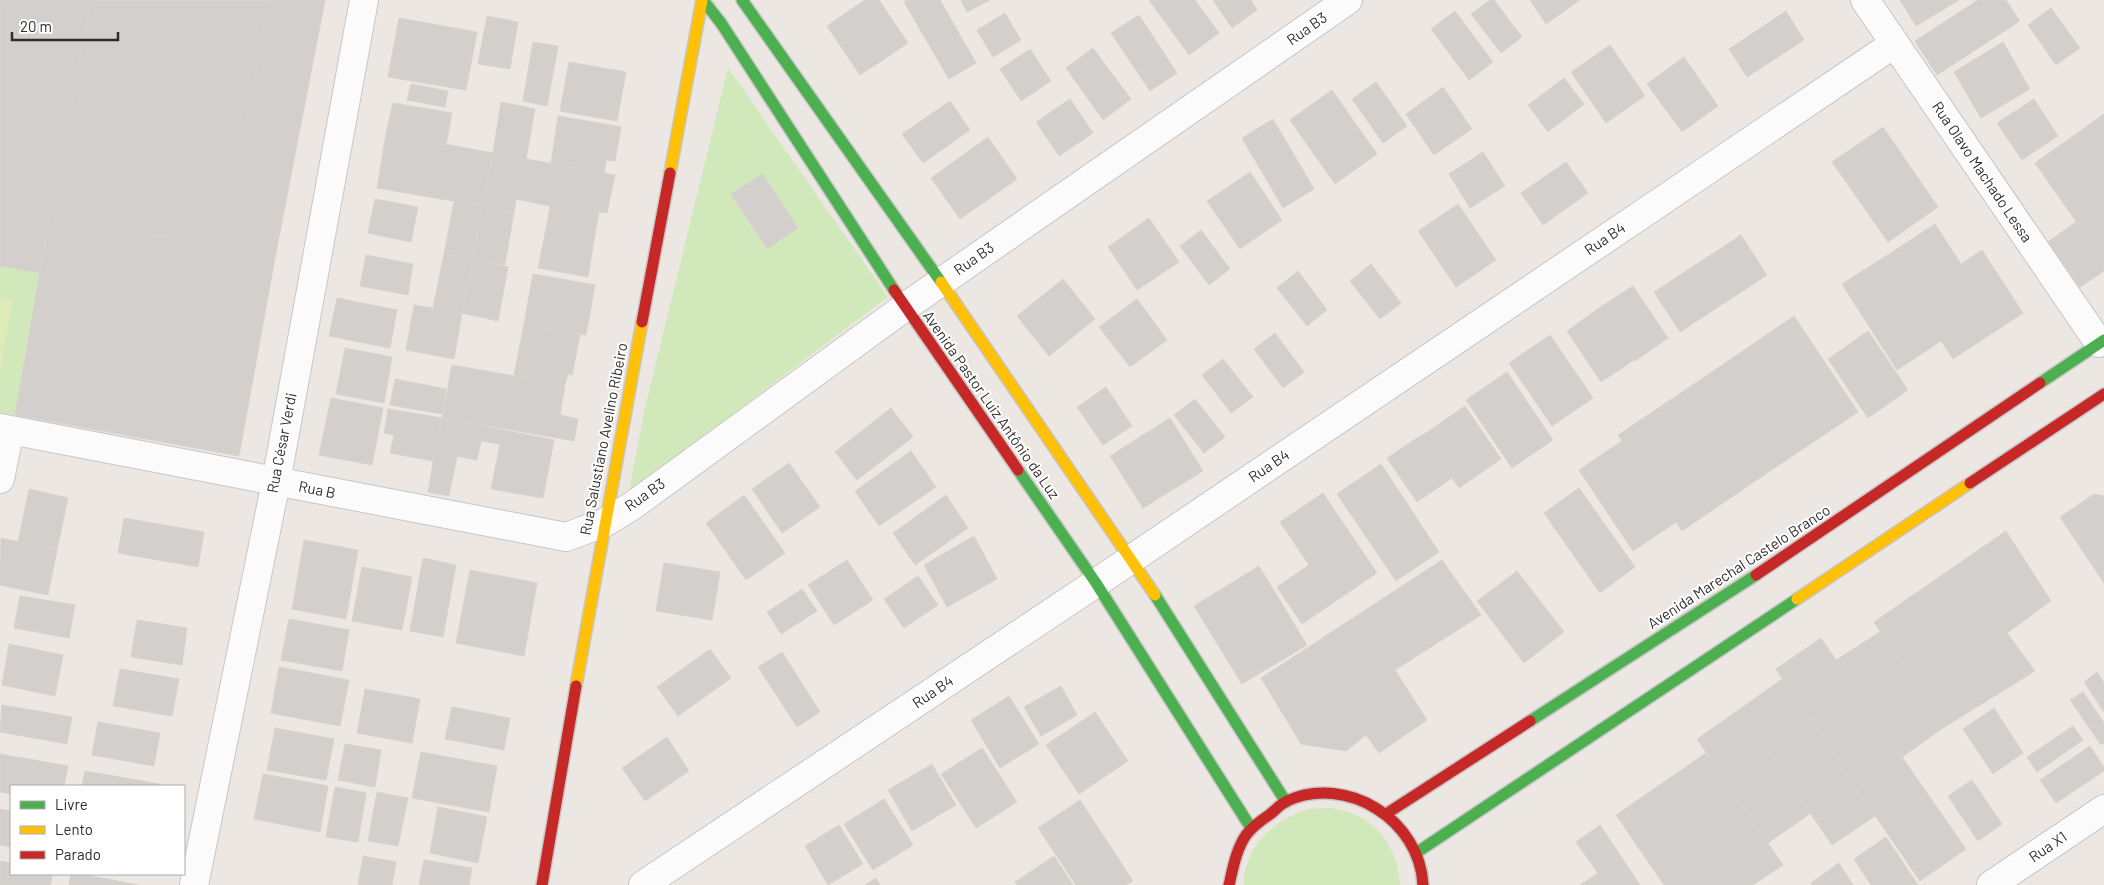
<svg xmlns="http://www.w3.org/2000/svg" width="2104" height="885" viewBox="0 0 2104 885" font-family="Barlow,sans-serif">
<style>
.green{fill:#d0e8ba}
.pitch{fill:#dcebb8}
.building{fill:#d2cfcc;stroke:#d7d3ce}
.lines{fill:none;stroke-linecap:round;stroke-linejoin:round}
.street-casing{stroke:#c7c6c5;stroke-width:30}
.fast-casing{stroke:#c7c6c5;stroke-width:14}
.slow-casing{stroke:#c7c6c5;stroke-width:14}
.jam-casing{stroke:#c7c6c5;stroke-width:14}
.street{stroke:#fcfbfb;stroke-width:28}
.fast{stroke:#4caf50;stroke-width:11}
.slow{stroke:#ffc107;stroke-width:11}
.jam{stroke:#c62828;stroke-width:11}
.labels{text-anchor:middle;stroke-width:4;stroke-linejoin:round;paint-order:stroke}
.street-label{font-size:15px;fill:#2d2d2d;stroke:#fff}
</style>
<rect width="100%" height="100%" fill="#ece7e2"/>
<!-- green -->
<path class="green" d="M728,68L888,297L629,492L644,412Z
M0,266L40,273L15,415L0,413Z
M1332,808C1340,810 1349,812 1356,815C1383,827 1399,856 1400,885H1244C1243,849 1273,820 1306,810C1314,807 1324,809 1332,808Z"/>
<!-- pitch -->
<path class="pitch" d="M0,297L13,300L0,372Z"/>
<!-- building -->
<path class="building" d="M0,0H325L275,258L50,215L40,273L0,266Z
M91,0H269L243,143L70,111Z
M865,0H879L908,43L880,62L847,12Z
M906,0H940L976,63L949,79L904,2Z
M961,0H990L967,12Z
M1149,0H1195L1219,33L1189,55Z
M1213,0H1251L1257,10L1232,28Z
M1490,0H1494L1522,37L1501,53L1471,14Z
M1530,0H1580L1546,24Z
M1900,0H1959L1916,26Z
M1978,0H2006L2020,21L1937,75L1915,41Z
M2051,8L2080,48L2056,65L2028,25Z
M1455,11L1493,62L1469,80L1431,29Z
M1786,11L1804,40L1747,77L1729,49Z
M847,12L880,62L860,75L827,26Z
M1005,13L1021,40L993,57L977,30Z
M1139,15L1177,73L1150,91L1111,33Z
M487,16L518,22L510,69L478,64Z
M399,18L477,32L466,90L388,77Z
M533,42L558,46L547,106L523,101Z
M2003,42L2030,89L1981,118L1954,72Z
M1610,45L1645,96L1606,123L1571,72Z
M1093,48L1131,99L1103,120L1066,68Z
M1030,49L1051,81L1021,101L1000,69Z
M1684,57L1718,106L1682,132L1647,84Z
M569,62L626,72L617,121L560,111Z
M1564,78L1584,104L1548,132L1528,105Z
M1376,82L1407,126L1383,143L1352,99Z
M411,84L448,91L445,107L407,100Z
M1443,87L1472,129L1434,155L1406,114Z
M1332,90L1377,154L1335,184L1290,120Z
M1070,99L1093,133L1059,156L1036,122Z
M2034,99L2058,136L2022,160L1997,123Z
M950,101L970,130L923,163L902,134Z
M501,102L535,109L526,159L493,153Z
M393,103L452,113L446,145L386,133Z
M2104,114V175L2076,134Z
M558,116L621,127L615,161L606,160L604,173L551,164Z
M1273,119L1314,189L1283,208L1242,138Z
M1883,127L1938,207L1888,242L1832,162Z
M386,133L493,153L482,206L377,188Z
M2076,134L2104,175V240L2094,247L2035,163Z
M988,137L1017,179L960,219L931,178Z
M1483,152L1505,186L1470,208L1449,174Z
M493,153L615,175L607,213L599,212L596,228L548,219L550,206L516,199L514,212L482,206Z
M1566,162L1588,193L1543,225L1521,193Z
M1250,172L1282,220L1240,249L1207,201Z
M763,174L798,228L767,249L731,194Z
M375,199L418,207L411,242L368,233Z
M454,202L482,206L473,259L444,254Z
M1458,204L1496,260L1456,287L1418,231Z
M482,206L514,212L505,265L473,259Z
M50,215L275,258L239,456L15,415Z
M1149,218L1179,262L1137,290L1108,247Z
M548,219L596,228L588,277L538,268Z
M2076,222L2094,247L2104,240V271L2080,287L2048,242Z
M1935,224L1961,264L1982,250L2023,313L1953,359L1886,256Z
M1201,230L1230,269L1209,285L1180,246Z
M1741,235L1767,275L1680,332L1654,292Z
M444,254L473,259L462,313L433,308Z
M366,255L413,264L408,295L360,286Z
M1886,256L1941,341L1897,370L1842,284Z
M473,259L508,267L498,321L462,313Z
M1371,264L1401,303L1380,319L1350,281Z
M1298,271L1327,310L1307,326L1277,288Z
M533,274L595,285L586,335L524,324Z
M1063,279L1095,319L1049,356L1017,316Z
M1633,286L1668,338L1635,361L1599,308Z
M337,298L397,310L390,348L329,336Z
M1137,299L1167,340L1130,367L1099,327Z
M414,305L462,313L454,359L406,350Z
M1599,308L1634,360L1601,382L1567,331Z
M1794,316L1858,412L1770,471L1706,376Z
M524,324L580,335L572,375L568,374L565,385L514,375Z
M1868,331L1908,390L1868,418L1828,359Z
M1275,333L1304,372L1283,388L1254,349Z
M1550,335L1593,398L1552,426L1509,363Z
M345,348L392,357L384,403L336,394Z
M1223,359L1253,397L1231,413L1202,375Z
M452,365L565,385L560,415L578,419L574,441L442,418Z
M1507,372L1553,440L1512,468L1466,400Z
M1706,376L1770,471L1682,531L1618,435Z
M395,379L446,389L442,414L390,405Z
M1106,387L1132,426L1103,445L1077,407Z
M331,398L383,408L372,465L319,455Z
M1195,399L1225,437L1204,453L1174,415Z
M1465,406L1501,459L1459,488L1423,435Z
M891,408L913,437L857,480L835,452Z
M388,409L442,418L433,461L390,453L394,435L384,433Z
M442,418L554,440L543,498L491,489L500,444L481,441L477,460L435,452Z
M1170,418L1203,471L1143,508L1110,456Z
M1423,434L1452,478L1417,502L1387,458Z
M1622,441L1676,522L1633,551L1579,470Z
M911,451L936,487L879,526L855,491Z
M435,452L457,456L449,496L428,492Z
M789,463L820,507L782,533L752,489Z
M1381,464L1439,552L1396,581L1337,494Z
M1579,488L1635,567L1600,593L1544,513Z
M29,489L68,498L57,550L18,542Z
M1323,493L1377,573L1302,624L1277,587L1309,565L1280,522Z
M2094,494L2104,496V583L2060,517Z
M744,495L785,553L746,580L706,523Z
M946,495L968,528L915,565L893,533Z
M124,518L204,532L198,567L118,553Z
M2006,531L2051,601L2007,633L1961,562Z
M974,536L997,579L947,607L924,565Z
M1,538L57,550L48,595L0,585Z
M304,540L358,550L346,619L292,609Z
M423,558L456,565L443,637L410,631Z
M847,560L873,600L834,625L808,585Z
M1442,560L1481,615L1395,670L1427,720L1379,753L1366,735L1346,751L1301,744L1261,678Z
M1961,562L2007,633L2035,671L1943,728L1874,622Z
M664,563L720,572L712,620L656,611Z
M1259,566L1307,645L1242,684L1194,606Z
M362,567L412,577L402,630L352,621Z
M470,570L537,583L524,656L456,643Z
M1517,571L1564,632L1524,663L1477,601Z
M918,576L938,605L904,628L884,599Z
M802,589L817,611L781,634L767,612Z
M20,596L75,605L69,638L14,628Z
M289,619L349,630L342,671L281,660Z
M137,620L187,628L182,665L131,657Z
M1880,632L1943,728L1902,757L1836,660Z
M1821,638L1902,757L1857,789L1776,669Z
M9,644L63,655L55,696L2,685Z
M710,649L731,678L678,716L657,687Z
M782,652L820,712L797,727L758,667Z
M279,667L349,680L340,726L271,713Z
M120,669L179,679L172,716L113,706Z
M2097,672L2104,683V712L2084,682Z
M1782,679L1875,816L1832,845L1740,709Z
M1061,686L1077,715L1041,736L1024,707Z
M365,689L420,699L412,743L357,733Z
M2083,692L2104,723V743L2101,745L2070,700Z
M1009,696L1039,744L1000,768L971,720Z
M2,705L72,717L67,744L0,732Z
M452,707L510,718L504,750L445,739Z
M1994,708L2023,753L1993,774L1963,729Z
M1740,709L1811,813L1768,843L1697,739Z
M1095,712L1128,761L1079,794L1046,745Z
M98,722L160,733L154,766L92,755Z
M2073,726L2083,740L2037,772L2027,757Z
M275,728L334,739L326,780L267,770Z
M667,737L689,771L645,801L622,768Z
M345,744L381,750L375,787L338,780Z
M2090,746L2104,767V771L2056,803L2040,780Z
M982,748L1017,802L976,828L941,774Z
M421,752L497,766L489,812L412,798Z
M1706,753L1783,865L1753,885H1664L1616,815Z
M0,754L68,766L64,786H11V794L0,792Z
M1902,757L1966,849L1920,881L1857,789Z
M932,764L956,805L912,831L888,790Z
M85,771L160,784V786H82Z
M263,774L328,786L320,832L254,819Z
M1972,780L2002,824L1978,841L1948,796Z
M335,787L366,793L358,842L326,837Z
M377,792L408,798L398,846L368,841Z
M884,799L913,845L873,870L844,824Z
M1080,800L1133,881L1126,885H1076L1038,828Z
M438,807L487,817L478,863L430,853Z
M0,809L11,811V847L0,845Z
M839,825L863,864L828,885L805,846Z
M1600,825L1640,885H1580L1598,873L1576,842Z
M1886,837L1918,885H1871L1854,859Z
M363,856L396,862L392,885H358Z
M1054,856L1073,885H1017L1015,882Z
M424,860L472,868L469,885H419Z
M0,861L11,863V874H53L50,885H0Z
M1839,863L1853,885H1812L1811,883Z
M71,874H80L139,885H69Z
M876,878L880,885H865Z"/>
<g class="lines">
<!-- street casing -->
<g class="street-casing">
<path id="street" d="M1865,0L2099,343
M0,428L566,537L604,523L632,506L905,307L1348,0
M0,479L10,430
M194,885L276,482L364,0
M643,885L1096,583L1894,44
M1991,885L2104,809"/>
</g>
<!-- fast casing -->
<g class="fast-casing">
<path id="fast" d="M703,0L721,23L894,290
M742,0L941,282
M2040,383L2104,340
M1018,470L1096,583L1251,828
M1155,595L1286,802
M1530,721L1756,575
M1416,853L1797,599"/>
</g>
<!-- slow casing -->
<g class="slow-casing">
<path id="slow" d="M670,173L702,0
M941,282L1155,595
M1797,599L1970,483
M576,686L642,322"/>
</g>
<!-- jam casing -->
<g class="jam-casing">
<path id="jam" d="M894,290L1018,470
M642,322L670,173
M1970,483L2104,394
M1756,575L2040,383
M1386,814L1530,721
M542,885L576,686
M1229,885C1233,868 1236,850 1246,835C1253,826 1260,821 1269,815C1275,811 1280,804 1287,801C1347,774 1420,820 1423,885"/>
</g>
<!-- street -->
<use href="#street" class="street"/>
<!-- fast -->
<use href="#fast" class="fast"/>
<!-- slow -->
<use href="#slow" class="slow"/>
<!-- jam -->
<use href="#jam" class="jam"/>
</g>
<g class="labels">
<!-- street labels -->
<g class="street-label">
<text transform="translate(1307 29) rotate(-35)" y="5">Rua B3</text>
<text transform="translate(1982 172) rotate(56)" y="5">Rua Olavo Machado Lessa</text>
<text transform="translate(1605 239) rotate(-34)" y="5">Rua B4</text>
<text transform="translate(974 259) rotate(-35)" y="5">Rua B3</text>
<text transform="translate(991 405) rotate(55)" y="5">Avenida Pastor Luiz Antônio da Luz</text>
<text transform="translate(604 439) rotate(-79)" y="5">Rua Salustiano Avelino Ribeiro</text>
<text transform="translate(282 443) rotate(-79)" y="5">Rua César Verdi</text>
<text transform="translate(1269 466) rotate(-34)" y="5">Rua B4</text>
<text transform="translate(317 490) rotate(11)" y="5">Rua B</text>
<text transform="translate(645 495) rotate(-35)" y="5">Rua B3</text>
<text transform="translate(1739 567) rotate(-33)" y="5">Avenida Marechal Castelo Branco</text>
<text transform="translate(933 692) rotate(-34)" y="5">Rua B4</text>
<text transform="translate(2048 847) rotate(-34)" y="5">Rua X1</text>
</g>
</g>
<!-- legend -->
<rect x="10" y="785" width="175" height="90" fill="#ffffff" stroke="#ababab"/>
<rect x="20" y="801" width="25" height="8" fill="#4caf50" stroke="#ababab"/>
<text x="55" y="810" font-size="15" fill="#2d2d2d">Livre</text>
<rect x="20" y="826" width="25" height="8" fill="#ffc107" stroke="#ababab"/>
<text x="55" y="835" font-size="15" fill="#2d2d2d">Lento</text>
<rect x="20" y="851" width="25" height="8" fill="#c62828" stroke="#ababab"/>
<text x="55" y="860" font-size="15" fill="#2d2d2d">Parado</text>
<!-- scale -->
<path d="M12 32v8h106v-8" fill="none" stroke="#2d2d2d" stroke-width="2.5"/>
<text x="20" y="32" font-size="15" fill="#2d2d2d" stroke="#ffffff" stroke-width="4" paint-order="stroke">20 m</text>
</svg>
